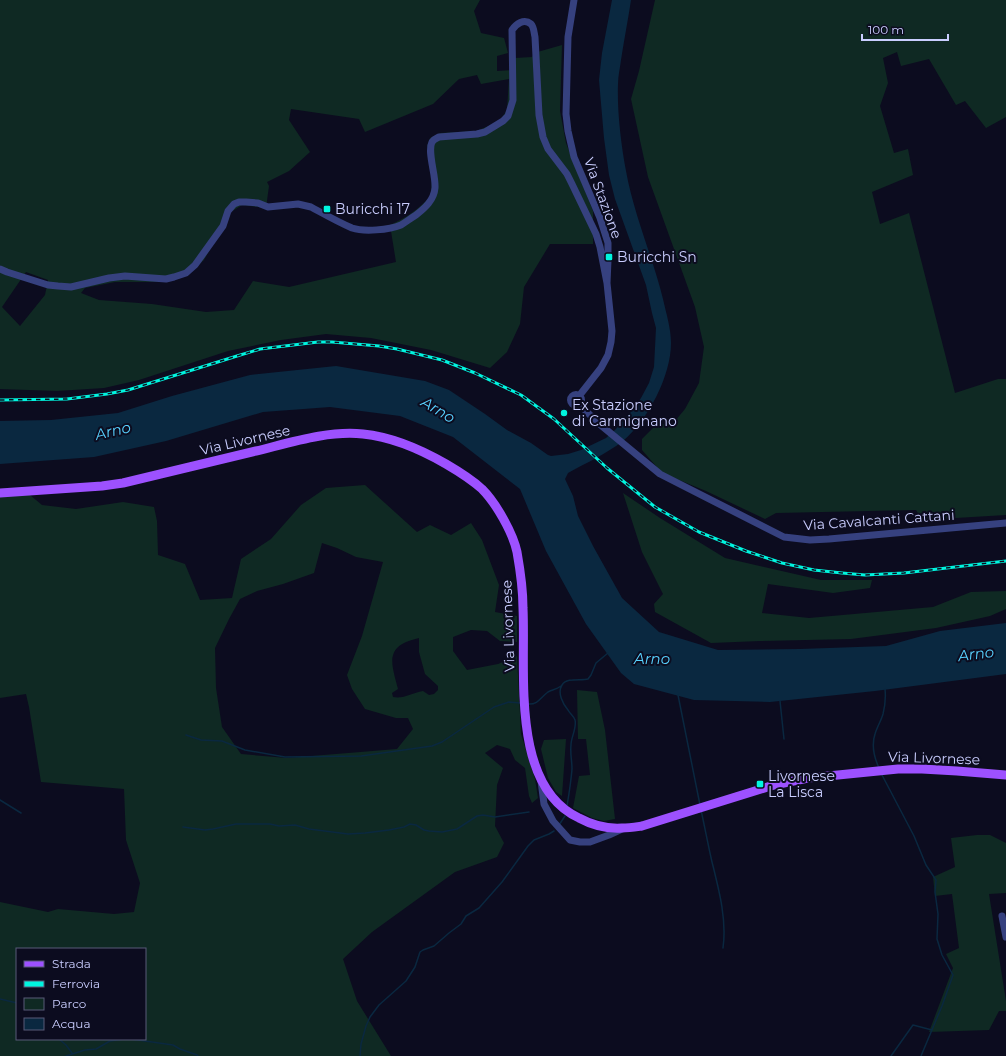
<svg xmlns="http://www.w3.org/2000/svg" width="1006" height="1056" viewBox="0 0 1006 1056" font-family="Montserrat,sans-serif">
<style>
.green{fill:#0f2923;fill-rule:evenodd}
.water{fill:#0a2840}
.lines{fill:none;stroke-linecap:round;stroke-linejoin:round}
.stream{stroke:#0a2840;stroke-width:1.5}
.minor{stroke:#36417f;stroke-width:7}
.major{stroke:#9d51ff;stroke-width:9}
.rail-casing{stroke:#00f5df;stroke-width:3}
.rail{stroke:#0c0c1f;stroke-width:1.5;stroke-dasharray:4.5;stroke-linecap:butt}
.poi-dot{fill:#00f5df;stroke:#0c0c1f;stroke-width:1.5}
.labels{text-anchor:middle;stroke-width:4;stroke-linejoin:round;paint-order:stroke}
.street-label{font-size:14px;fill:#caceff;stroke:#0c0c1f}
.poi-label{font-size:14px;fill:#caceff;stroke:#0c0c1f;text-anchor:start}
.water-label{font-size:15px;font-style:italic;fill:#58d2ff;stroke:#0c0c1f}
</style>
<rect width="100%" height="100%" fill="#0c0c1f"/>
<!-- green -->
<path class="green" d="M0,0H480L474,11L481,33L504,38L508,53L497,56V71L516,70L515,58L532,57L534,53L562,45L560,111L566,143L593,211V244H550L524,287L520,324L507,352L490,368L431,350L371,338L326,334L281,340L228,351L139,380L104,388L57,391L0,389ZM477,75L481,84L509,79L507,110L501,119L491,125L476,131L440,133L430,138L427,146L432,175L431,196C417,210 408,217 390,225L396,262L289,287L253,281L234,310L206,312L152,304L99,300L81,293L85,288L115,282H164L188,275L204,260L231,212L242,205L266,208L269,186L267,182L289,171L310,152L289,120L291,109L359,119L365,132L433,104L459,79ZM26,272L48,280L45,295L20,326L2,307Z
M655,0H1006V117L986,128L965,101L956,105L929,59L901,66L897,52L883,58L888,83L880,106L894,153L908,149L913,175L872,192L880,224L909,213L955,393L998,379H1006V515L922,520L916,510L776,513L765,519L706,491L662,473L642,450V439L659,422L670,427L685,409L699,383L704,347L695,307L648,177L631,99L639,71Z
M365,485L417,532L430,525L451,535L471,523L482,540L499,585L495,612L517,616V642L500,641L487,631L471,630L453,637V651L467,670L498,664L517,656L521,734L535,779L538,798L532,803L529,796L525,768L515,760L510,749L497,745L485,753L503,768L497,785L495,826L504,843L497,857L455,872L372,932L343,959L357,1001L391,1056H0V902L48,912L58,909L114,914L134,912L140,883L126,840L124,789L41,782L29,707L26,694L0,698V496L30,495L42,505L76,509L123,502L154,507L157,521L158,555L185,564L200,600L232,598L241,559L271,539L301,505L326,488ZM322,543L337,548L356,557L383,562L362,636L347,675L352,689L365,709L396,718H408L413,729L397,749L287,758L241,754L222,727L216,688L215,648L229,619L240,599L257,591L283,584L314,573ZM419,638V652L425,674L438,686V690L434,694L429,695L423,691C412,693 404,699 393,697L392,693L398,689C391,662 384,646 419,638ZM17,949H145V1039H17Z
M623,493L660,518L725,558L821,580H872L870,588L833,593L768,584L762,613L809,618L933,607L971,592L1006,591V609L990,616L936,628L851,639L760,641L711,643L655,612L654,604L663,594L642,552Z
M577,690L597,692L605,730L615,819L604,821L592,818L573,808L579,776L590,775L586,739H578Z
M566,739L562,796L556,792L548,778L541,749L544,740Z
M977,835H990L1006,843V893L989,894L1006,1001V1011H999L989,1030L929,1032L953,968L946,954L959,948L952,894L935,896L933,877L955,867L951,838Z"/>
<!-- water -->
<path class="water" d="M612,0H631C628,20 624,40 621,60C620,68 618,76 618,84C617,111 621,144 626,171C634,215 652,255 663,299C666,313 671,328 671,343C671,376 648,420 623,441C606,454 586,463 568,473L565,479L573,496L578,516L593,546L622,598L659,632L718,650L800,649L886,646L940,631L1006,623V674L875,691L770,702L694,700L634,684L621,673L586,624L546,551L520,489L453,437L400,416L330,407L263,412L166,441L94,457L0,464V421L51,420L118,413L172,396L250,375L336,366L425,381L449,390L485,414L507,430L531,443L548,455L551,456L568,454L581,450L606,438L615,430L631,412L641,398L649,383L654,367L656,328L652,313L646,285L615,199L609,175L604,138L599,80L602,53Z"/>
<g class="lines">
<!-- stream -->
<path class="stream" d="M678,695L700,805
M780,701L784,739
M528,704C538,705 541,697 548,692C552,690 557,689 561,686
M186,735L201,740L222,741L245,750L285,757L361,756L432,746L442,742L494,707L509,702L520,703
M879,768C874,757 871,746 875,734C877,727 881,721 883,714C885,706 886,698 885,689
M882,775L914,836L926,865L936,880L935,892L938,914L937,939L942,955L953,975L942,1006L921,1056
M0,800L21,813
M567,806C569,794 571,782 572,769C572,761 570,753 571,745C571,737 577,728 575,720C574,716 570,714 568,710C563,704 557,693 562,685C567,677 581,681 588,679L591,675L596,663L608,653
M701,810C705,828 708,845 712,862C719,890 727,920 723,948
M559,825L565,816
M183,827L205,830L213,829L236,824H270L279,826L295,825L309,829L348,834L365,833L389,830L404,827L410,824L416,825L424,830L429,831L442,832L457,829L477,816L483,815L495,817L529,812
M0,999L17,1003
M59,1039L66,1045L72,1053
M131,1039L173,1045L180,1049L197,1055L198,1056
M66,1056L85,1050L96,1049L110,1041L124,1039
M360,1056L361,1044L366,1026L370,1017L379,1005L406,981L415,967L420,952L423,950L434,946L449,933L461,924L466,916L479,908L502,882L528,846L534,840L549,834L554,831
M891,1056L913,1025L932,1030"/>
<!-- minor -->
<path class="minor" d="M574,0L568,37L566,114L568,131L574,157L600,218L608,243V260L607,283L612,331L611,342L608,355L601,368L579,396
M0,269L7,272L48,285L58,286L71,287L109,278L125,276L166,279L174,277L186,273L195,265L223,226L228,211L234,204L239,202H246L258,203L268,207L298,204L311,207C324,214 338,222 352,228C364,232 389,230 401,225C406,222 411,218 416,215C425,208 434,200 435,188C436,175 427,152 432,142C434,139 437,138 439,137L477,134L485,132L503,121L508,116L513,100L512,30C516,24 524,18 531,24C534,27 534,33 535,37L539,115L543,137L548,149L567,174L572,184L596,234L600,247L607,283
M570.5 400a5.5 5.5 0 1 1 11 0a5.5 5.5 0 1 1-11 0Z
M580,405L597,422L660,474L784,537L810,540L829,539L1006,523
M541,781L544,804L553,821L570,840L580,842H590L609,835L622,829
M1002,916L1006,937"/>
<!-- major -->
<path class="major" d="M0,493L102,486L123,483C167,472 212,462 256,451C289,443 329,430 363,434C393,437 420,449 446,464C458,471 471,479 482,489C496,503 513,533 517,552C520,569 523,591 523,608C526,671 510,786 579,818C592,825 607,829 622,828C629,828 635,827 642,826L774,785L808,778L898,769H922L957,771L1006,775"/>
<!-- rail casing -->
<g class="rail-casing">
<path id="rail" d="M0,400L67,399L107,394L128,390L237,356L260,349L318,342H332L379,346L397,349L442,360L475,373L521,395L554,419L607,468L655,507L699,532L746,551L782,563L814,570L842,573L865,575L904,573L1006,561"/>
</g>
<!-- rail -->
<use href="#rail" class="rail"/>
</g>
<!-- markers -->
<g class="poi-dot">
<rect x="323" y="205" width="8" height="8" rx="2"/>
<rect x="605" y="253" width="8" height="8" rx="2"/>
<circle cx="564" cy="413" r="4"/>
<rect x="756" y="780" width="8" height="8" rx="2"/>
</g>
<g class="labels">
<!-- street labels -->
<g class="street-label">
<text transform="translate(603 198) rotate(70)" y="5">Via Stazione</text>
<text transform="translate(245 440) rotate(-13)" y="5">Via Livornese</text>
<text transform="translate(879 520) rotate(-4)" y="5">Via Cavalcanti Cattani</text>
<text transform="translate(508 626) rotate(-92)" y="5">Via Livornese</text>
<text transform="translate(934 758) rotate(2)" y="5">Via Livornese</text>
</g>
<!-- poi labels -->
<g class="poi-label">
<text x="335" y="214">Buricchi 17</text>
<text x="617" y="262">Buricchi Sn</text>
<text x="572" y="410">Ex Stazione<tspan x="572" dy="16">di Carmignano</tspan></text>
<text x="768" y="781">Livornese<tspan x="768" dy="16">La Lisca</tspan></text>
</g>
<!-- water labels -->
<g class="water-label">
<text transform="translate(438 410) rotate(31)" y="5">Arno</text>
<text transform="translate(113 431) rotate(-13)" y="5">Arno</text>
<text transform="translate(976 654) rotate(-7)" y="5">Arno</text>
<text x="652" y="664">Arno</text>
</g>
</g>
<!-- legend -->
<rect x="16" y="948" width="130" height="92" fill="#0c0c1f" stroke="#585a79"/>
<rect x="24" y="961" width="20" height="6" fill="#9d51ff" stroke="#585a79"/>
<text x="52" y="968" font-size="12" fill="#caceff">Strada</text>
<rect x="24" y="981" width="20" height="6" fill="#00f5df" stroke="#585a79"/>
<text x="52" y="988" font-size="12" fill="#caceff">Ferrovia</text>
<rect x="24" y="998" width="20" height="12" fill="#0f2923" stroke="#585a79"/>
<text x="52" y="1008" font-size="12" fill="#caceff">Parco</text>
<rect x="24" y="1018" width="20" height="12" fill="#0a2840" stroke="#585a79"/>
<text x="52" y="1028" font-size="12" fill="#caceff">Acqua</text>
<!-- scale -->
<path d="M862 34v6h86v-6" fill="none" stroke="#caceff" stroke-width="2"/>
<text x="868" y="34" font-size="12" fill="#caceff" stroke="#0c0c1f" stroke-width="3" paint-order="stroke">100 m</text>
</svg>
